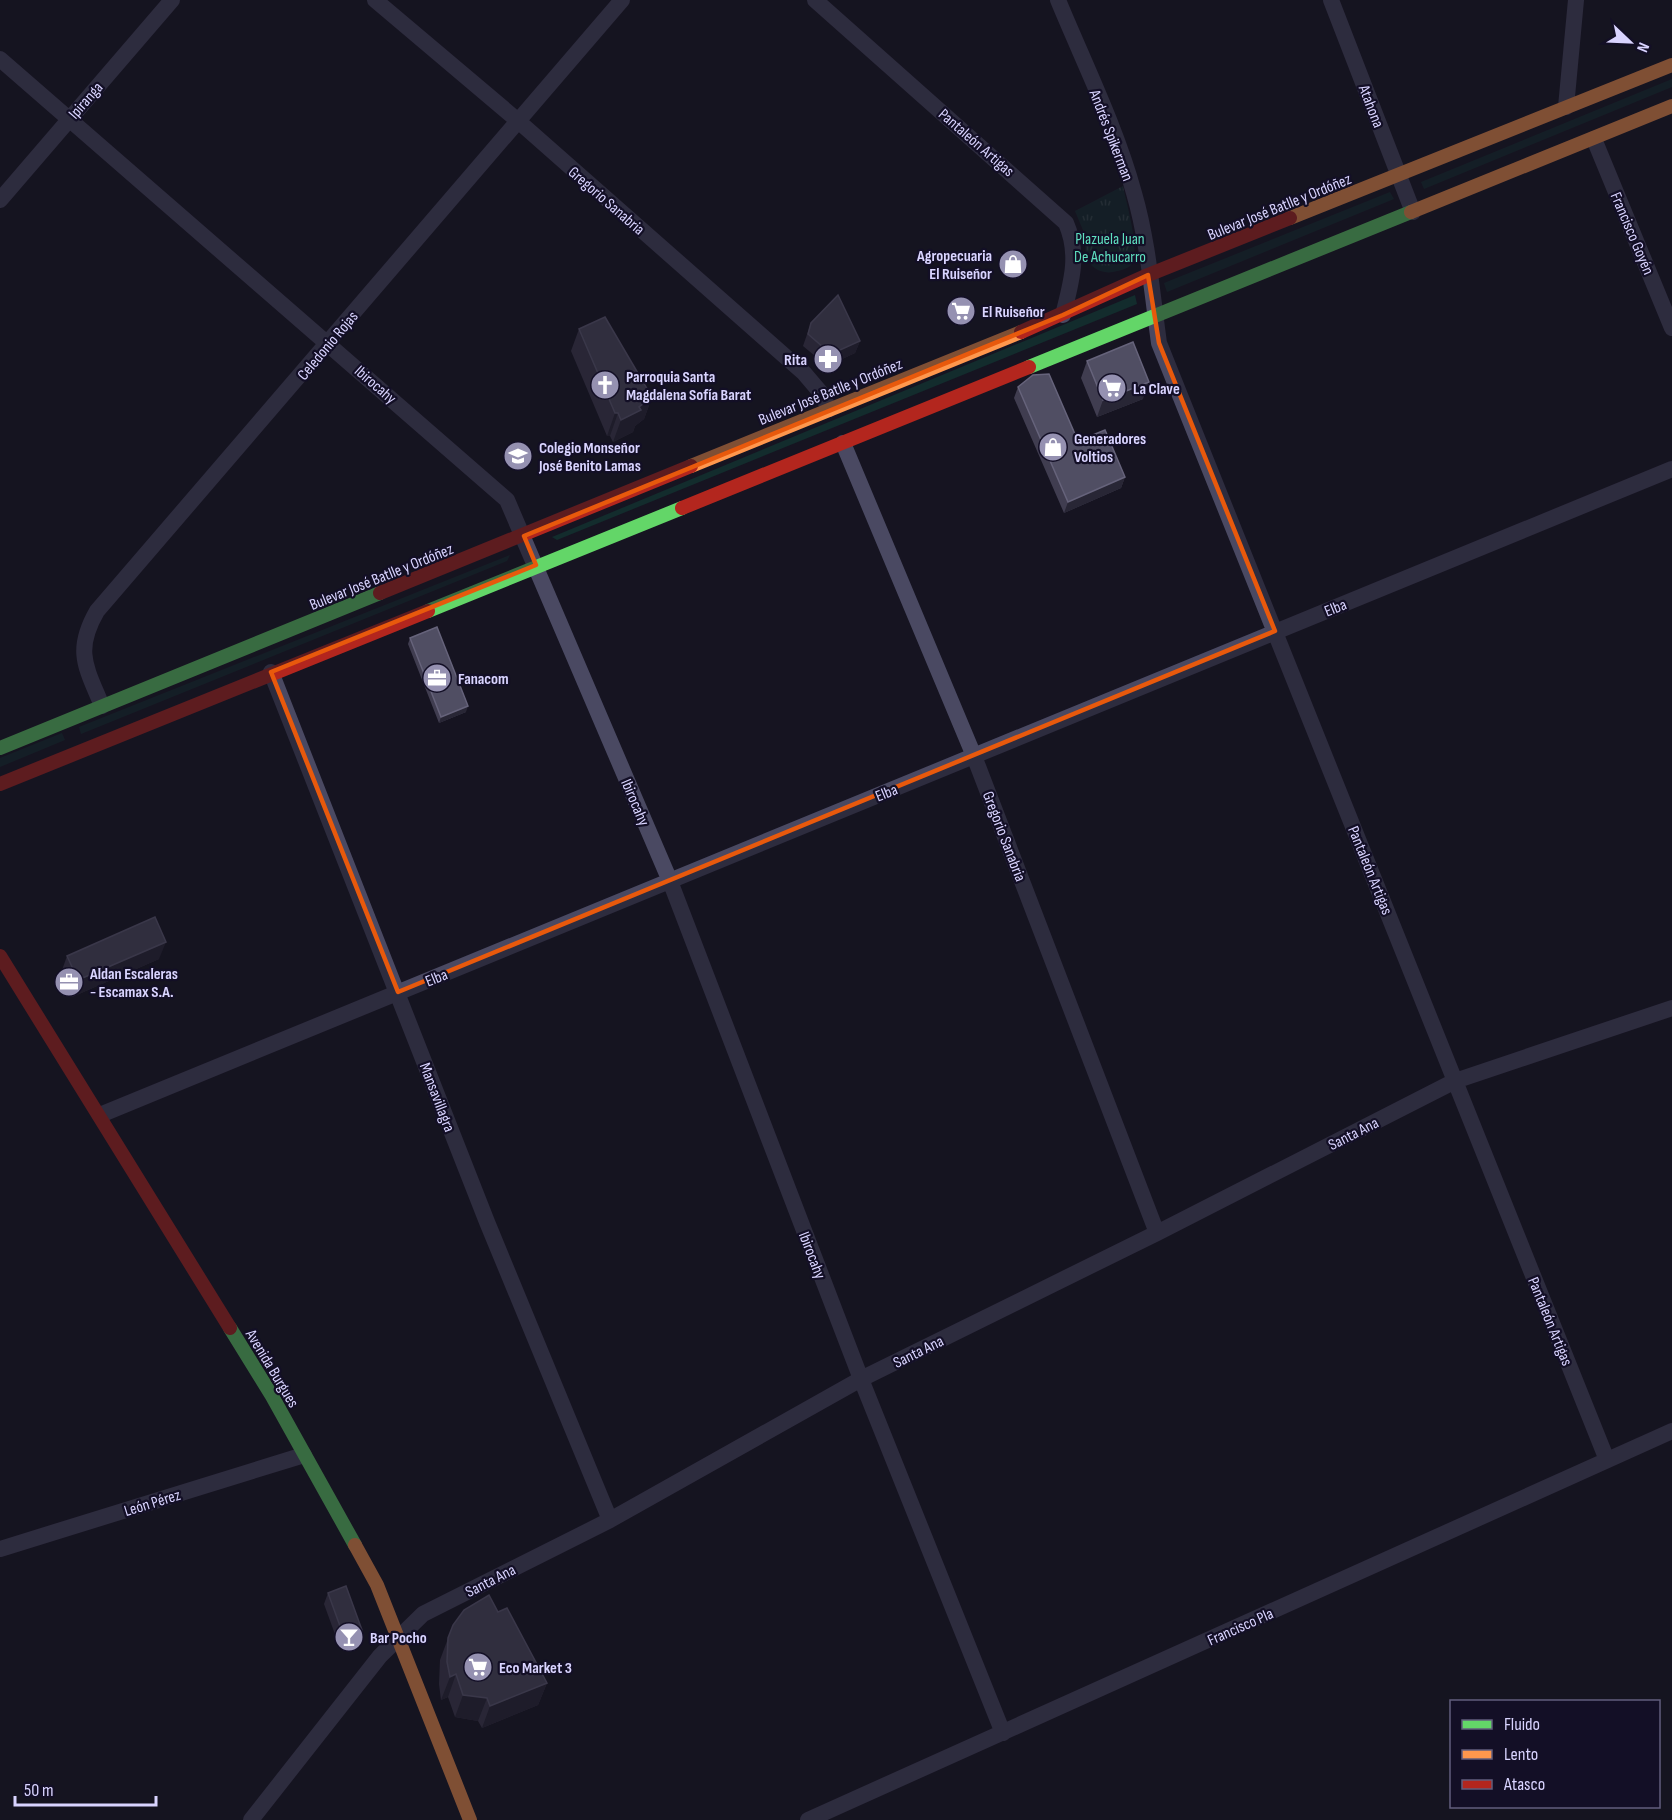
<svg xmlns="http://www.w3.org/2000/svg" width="1672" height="1820" viewBox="0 0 1672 1820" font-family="'Sofia Sans Condensed',sans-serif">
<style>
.grass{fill:#132c2d}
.park{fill:url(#park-tufts)}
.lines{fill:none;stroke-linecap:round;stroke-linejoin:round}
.street{stroke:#4a4962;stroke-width:16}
.fast{stroke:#63d668;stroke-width:14}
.slow{stroke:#ff974d;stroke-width:14}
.jam{stroke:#b3261e;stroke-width:14}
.wall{fill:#403d50}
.shaded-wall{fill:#282635}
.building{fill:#504e63;stroke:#66637b;stroke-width:1.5}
.marked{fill:none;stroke:#e8590c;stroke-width:4.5;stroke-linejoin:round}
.labels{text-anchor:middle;stroke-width:4.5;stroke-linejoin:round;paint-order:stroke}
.street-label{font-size:16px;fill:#d9d4ff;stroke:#130f26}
.park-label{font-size:16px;fill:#5fe0c0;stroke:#130f26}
.poi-label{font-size:16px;font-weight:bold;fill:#d9d4ff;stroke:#130f26;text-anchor:start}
</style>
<defs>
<pattern id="park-tufts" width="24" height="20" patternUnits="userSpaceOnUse" patternTransform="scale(1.5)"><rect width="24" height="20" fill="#132c2d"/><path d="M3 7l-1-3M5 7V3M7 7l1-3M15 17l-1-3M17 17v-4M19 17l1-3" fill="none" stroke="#354a4c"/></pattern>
</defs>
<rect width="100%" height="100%" fill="#161421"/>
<!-- grass -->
<path class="grass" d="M1672,79V87L1424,189L1421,182Z
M1390,192L1394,199L1167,292L1164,283Z
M1135,295L1137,304L557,540L552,537Z
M510,555L507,561L81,734L79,727Z
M62,733L65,740L0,767V758Z"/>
<!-- park -->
<path class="park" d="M1123,186C1126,202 1141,252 1131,265C1127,269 1118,271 1113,272C1101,274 1092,268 1086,258L1085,235L1075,211Z"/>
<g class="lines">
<!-- street -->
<path class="street" d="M375,0L517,120L804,373L821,393L829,409
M815,0L1066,223C1080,255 1071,283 1063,315
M1058,0C1084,63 1116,127 1134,193C1148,241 1152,293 1159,343L1607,1460
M1331,0L1413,212
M0,59L507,500L670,881L861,1379L1003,1733
M1566,107L1576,0
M1594,139L1672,328
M0,200L172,0
M843,443L974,756L1157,1233
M271,672L487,1222L610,1520
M102,706C86,667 74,651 97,611L622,0
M100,1115L1672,469
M0,1549L304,1455
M251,1820L380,1656L423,1614L610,1520L861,1379L1157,1233L1455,1081L1672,1008
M808,1820L1672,1431"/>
<!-- fast -->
<path class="fast" d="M1029,367L1411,212
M428,611L682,508
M0,748L380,593
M230,1328L272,1396L355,1545"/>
<!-- slow -->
<path class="slow" d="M1411,212L1672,106
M1290,218L1672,65
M691,466L1021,332
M355,1545L377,1585L470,1820"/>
<!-- jam -->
<path class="jam" d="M1021,332L1148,275L1290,218
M682,508L1029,367
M380,593L691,466
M0,784L428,611
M0,956L230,1328"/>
</g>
<!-- wall -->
<path class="wall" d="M811,323L860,341L855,353L827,366L803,346Z
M579,329L652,397L644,419L635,426L633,432L613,442L610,436H607L571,351Z
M1087,361L1143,399L1097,417L1081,378Z
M1018,387L1078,441L1125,477L1121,488L1064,513L1014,398Z
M410,638L466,712L439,723L408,644Z
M67,956L159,959L72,997L61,973Z
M328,1593L362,1630L358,1641L340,1648L324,1604Z
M498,1612L547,1683L538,1705L482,1728L478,1721L455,1717L448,1697L441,1700L439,1684L440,1660L453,1625Z"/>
<!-- shaded-wall -->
<path class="shaded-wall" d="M860,341L855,353L827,366L831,354Z
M1149,382L1143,399L1097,417L1103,400Z
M652,397L644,419L635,426L633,432L613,442L621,420Z
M615,413H618L610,436H607Z
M1125,477L1121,488L1064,513L1068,502Z
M468,706L466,712L439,723L441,717Z
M166,942L159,959L72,997L78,980Z
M362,1630L358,1641L340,1648L344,1637Z
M456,1674L448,1697L441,1700L450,1677Z
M547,1683L538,1705L482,1728L490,1706Z
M463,1695L487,1698L478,1721L455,1717Z"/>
<!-- building -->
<path class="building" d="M838,295L860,341L831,354L808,334L811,323Z
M605,317L652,397L639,407L641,410L621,420L618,413H615L579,329Z
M1133,342L1149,382L1103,400L1087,361Z
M1049,374L1078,441L1105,430L1125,477L1068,502L1018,387L1033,375Z
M437,627L468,706L441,717L410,638Z
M155,917L166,942L78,980L67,956Z
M346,1586L362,1630L344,1637L328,1593Z
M489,1595L498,1612L507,1608L547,1683L490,1706L487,1698L463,1695L456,1674L450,1677L447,1662L448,1638L453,1625L464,1610Z"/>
<!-- marked area -->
<path d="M0 0H1672V1820H0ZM1148,275L1159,343L1275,631L398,992L271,672L536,565L524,536L1063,315Z" fill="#161421" fill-opacity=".55" fill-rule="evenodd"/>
<path class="marked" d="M1148,275L1159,343L1275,631L398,992L271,672L536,565L524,536L1063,315Z"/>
<!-- icons -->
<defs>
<g id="shop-disc" transform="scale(1.5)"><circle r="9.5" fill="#9591b1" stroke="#130f26"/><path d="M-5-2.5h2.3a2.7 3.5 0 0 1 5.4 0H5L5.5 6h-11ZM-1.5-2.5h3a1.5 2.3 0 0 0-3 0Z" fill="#fff"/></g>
<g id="supermarket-disc" transform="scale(1.5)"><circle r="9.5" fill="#9591b1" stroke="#130f26"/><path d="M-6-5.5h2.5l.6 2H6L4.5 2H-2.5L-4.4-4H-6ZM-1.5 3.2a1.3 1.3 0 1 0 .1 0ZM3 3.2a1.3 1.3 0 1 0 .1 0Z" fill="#fff"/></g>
<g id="pharmacy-disc" transform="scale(1.5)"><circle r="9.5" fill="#9591b1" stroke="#130f26"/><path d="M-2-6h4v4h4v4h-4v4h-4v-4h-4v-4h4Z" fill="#fff"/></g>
<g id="church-disc" transform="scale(1.5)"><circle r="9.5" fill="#9591b1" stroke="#130f26"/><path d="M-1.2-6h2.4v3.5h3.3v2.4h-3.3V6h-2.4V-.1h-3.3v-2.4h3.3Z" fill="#fff"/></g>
<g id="school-disc" transform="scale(1.5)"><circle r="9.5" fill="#9591b1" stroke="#130f26"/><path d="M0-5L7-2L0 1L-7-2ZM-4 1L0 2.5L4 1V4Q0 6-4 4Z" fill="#fff"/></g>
<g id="office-disc" transform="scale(1.5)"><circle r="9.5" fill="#9591b1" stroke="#130f26"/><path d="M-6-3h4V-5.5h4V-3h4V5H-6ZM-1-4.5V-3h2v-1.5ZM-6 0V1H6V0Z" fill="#fff"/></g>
<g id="bar-disc" transform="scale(1.5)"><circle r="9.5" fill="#9591b1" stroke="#130f26"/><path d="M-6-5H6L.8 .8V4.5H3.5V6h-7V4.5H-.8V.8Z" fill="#fff"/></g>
</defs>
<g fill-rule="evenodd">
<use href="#shop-disc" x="1013" y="264"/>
<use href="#supermarket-disc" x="961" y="311"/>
<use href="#pharmacy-disc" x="828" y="359"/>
<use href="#church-disc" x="605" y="385"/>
<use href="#supermarket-disc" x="1112" y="388"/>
<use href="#shop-disc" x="1053" y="447"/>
<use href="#school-disc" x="518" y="456"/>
<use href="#office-disc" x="437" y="678"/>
<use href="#office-disc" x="69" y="982"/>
<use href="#bar-disc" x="349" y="1637"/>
<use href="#supermarket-disc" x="478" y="1667"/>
</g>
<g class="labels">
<!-- street labels -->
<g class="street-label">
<text transform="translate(85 100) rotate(-49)" y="6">Ipiranga</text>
<text transform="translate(1372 106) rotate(69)" y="6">Atahona</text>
<text transform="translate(1112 135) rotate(69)" y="6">Andrés Spikerman</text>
<text transform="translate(977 142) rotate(41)" y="6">Pantaleón Artigas</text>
<text transform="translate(607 200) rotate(41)" y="6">Gregorio Sanabria</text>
<text transform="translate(1279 206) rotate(-22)" y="6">Bulevar José Batlle y Ordóñez</text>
<text transform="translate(1633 233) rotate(67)" y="6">Francisco Goyén</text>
<text transform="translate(327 345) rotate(-50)" y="6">Celedonio Rojas</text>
<text transform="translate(376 384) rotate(41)" y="6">Ibirocahy</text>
<text transform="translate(830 391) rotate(-22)" y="6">Bulevar José Batlle y Ordóñez</text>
<text transform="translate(381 576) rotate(-22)" y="6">Bulevar José Batlle y Ordóñez</text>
<text transform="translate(1335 607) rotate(-22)" y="6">Elba</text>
<text transform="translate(886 792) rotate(-22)" y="6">Elba</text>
<text transform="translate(636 802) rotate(67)" y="6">Ibirocahy</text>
<text transform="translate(1005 836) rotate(69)" y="6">Gregorio Sanabria</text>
<text transform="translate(1371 870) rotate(68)" y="6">Pantaleón Artigas</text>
<text transform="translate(436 977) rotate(-22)" y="6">Elba</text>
<text transform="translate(438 1097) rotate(69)" y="6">Mansavillagra</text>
<text transform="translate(1353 1133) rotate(-27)" y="6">Santa Ana</text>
<text transform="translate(813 1255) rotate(69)" y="6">Ibirocahy</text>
<text transform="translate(1551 1321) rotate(68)" y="6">Pantaleón Artigas</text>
<text transform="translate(918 1351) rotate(-26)" y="6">Santa Ana</text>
<text transform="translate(273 1368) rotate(59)" y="6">Avenida Burgues</text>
<text transform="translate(152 1502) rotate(-17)" y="6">León Pérez</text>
<text transform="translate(490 1580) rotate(-27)" y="6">Santa Ana</text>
<text transform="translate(1240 1626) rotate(-24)" y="6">Francisco Pla</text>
</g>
<!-- park labels -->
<g class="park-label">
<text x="1110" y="244">Plazuela Juan<tspan x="1110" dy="18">De Achucarro</tspan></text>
</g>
<!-- poi labels -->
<g class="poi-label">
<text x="992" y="261" text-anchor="end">Agropecuaria<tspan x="992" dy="18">El Ruiseñor</tspan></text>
<text x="982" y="317">El Ruiseñor</text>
<text x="807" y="365" text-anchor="end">Rita</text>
<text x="626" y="382">Parroquia Santa<tspan x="626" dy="18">Magdalena Sofía Barat</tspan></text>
<text x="1133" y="394">La Clave</text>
<text x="1074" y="444">Generadores<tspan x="1074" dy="18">Voltios</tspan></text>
<text x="539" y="453">Colegio Monseñor<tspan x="539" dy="18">José Benito Lamas</tspan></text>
<text x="458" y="684">Fanacom</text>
<text x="90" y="979">Aldan Escaleras<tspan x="90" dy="18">- Escamax S.A.</tspan></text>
<text x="370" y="1643">Bar Pocho</text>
<text x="499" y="1673">Eco Market 3</text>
</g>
</g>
<!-- legend -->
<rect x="1450" y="1700" width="210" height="108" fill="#130f26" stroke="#625e7d" stroke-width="1.5"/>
<rect x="1462" y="1720" width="30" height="9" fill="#63d668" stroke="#625e7d" stroke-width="1.5"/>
<text x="1504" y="1730" font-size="18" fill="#d9d4ff">Fluido</text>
<rect x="1462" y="1750" width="30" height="9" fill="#ff974d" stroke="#625e7d" stroke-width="1.5"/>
<text x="1504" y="1760" font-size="18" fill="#d9d4ff">Lento</text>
<rect x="1462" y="1780" width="30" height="9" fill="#b3261e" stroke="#625e7d" stroke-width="1.5"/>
<text x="1504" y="1790" font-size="18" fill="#d9d4ff">Atasco</text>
<!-- north arrow -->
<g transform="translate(1630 42) rotate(113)" stroke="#130f26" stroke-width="4.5" paint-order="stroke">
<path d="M0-4.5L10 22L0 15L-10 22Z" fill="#d9d4ff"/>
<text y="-9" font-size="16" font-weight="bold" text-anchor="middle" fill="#d9d4ff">N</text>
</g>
<!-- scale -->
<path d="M15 1796v9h141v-9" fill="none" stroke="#d9d4ff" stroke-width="3"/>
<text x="24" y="1796" font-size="18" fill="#d9d4ff" stroke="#130f26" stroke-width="4.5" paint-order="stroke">50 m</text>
</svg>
